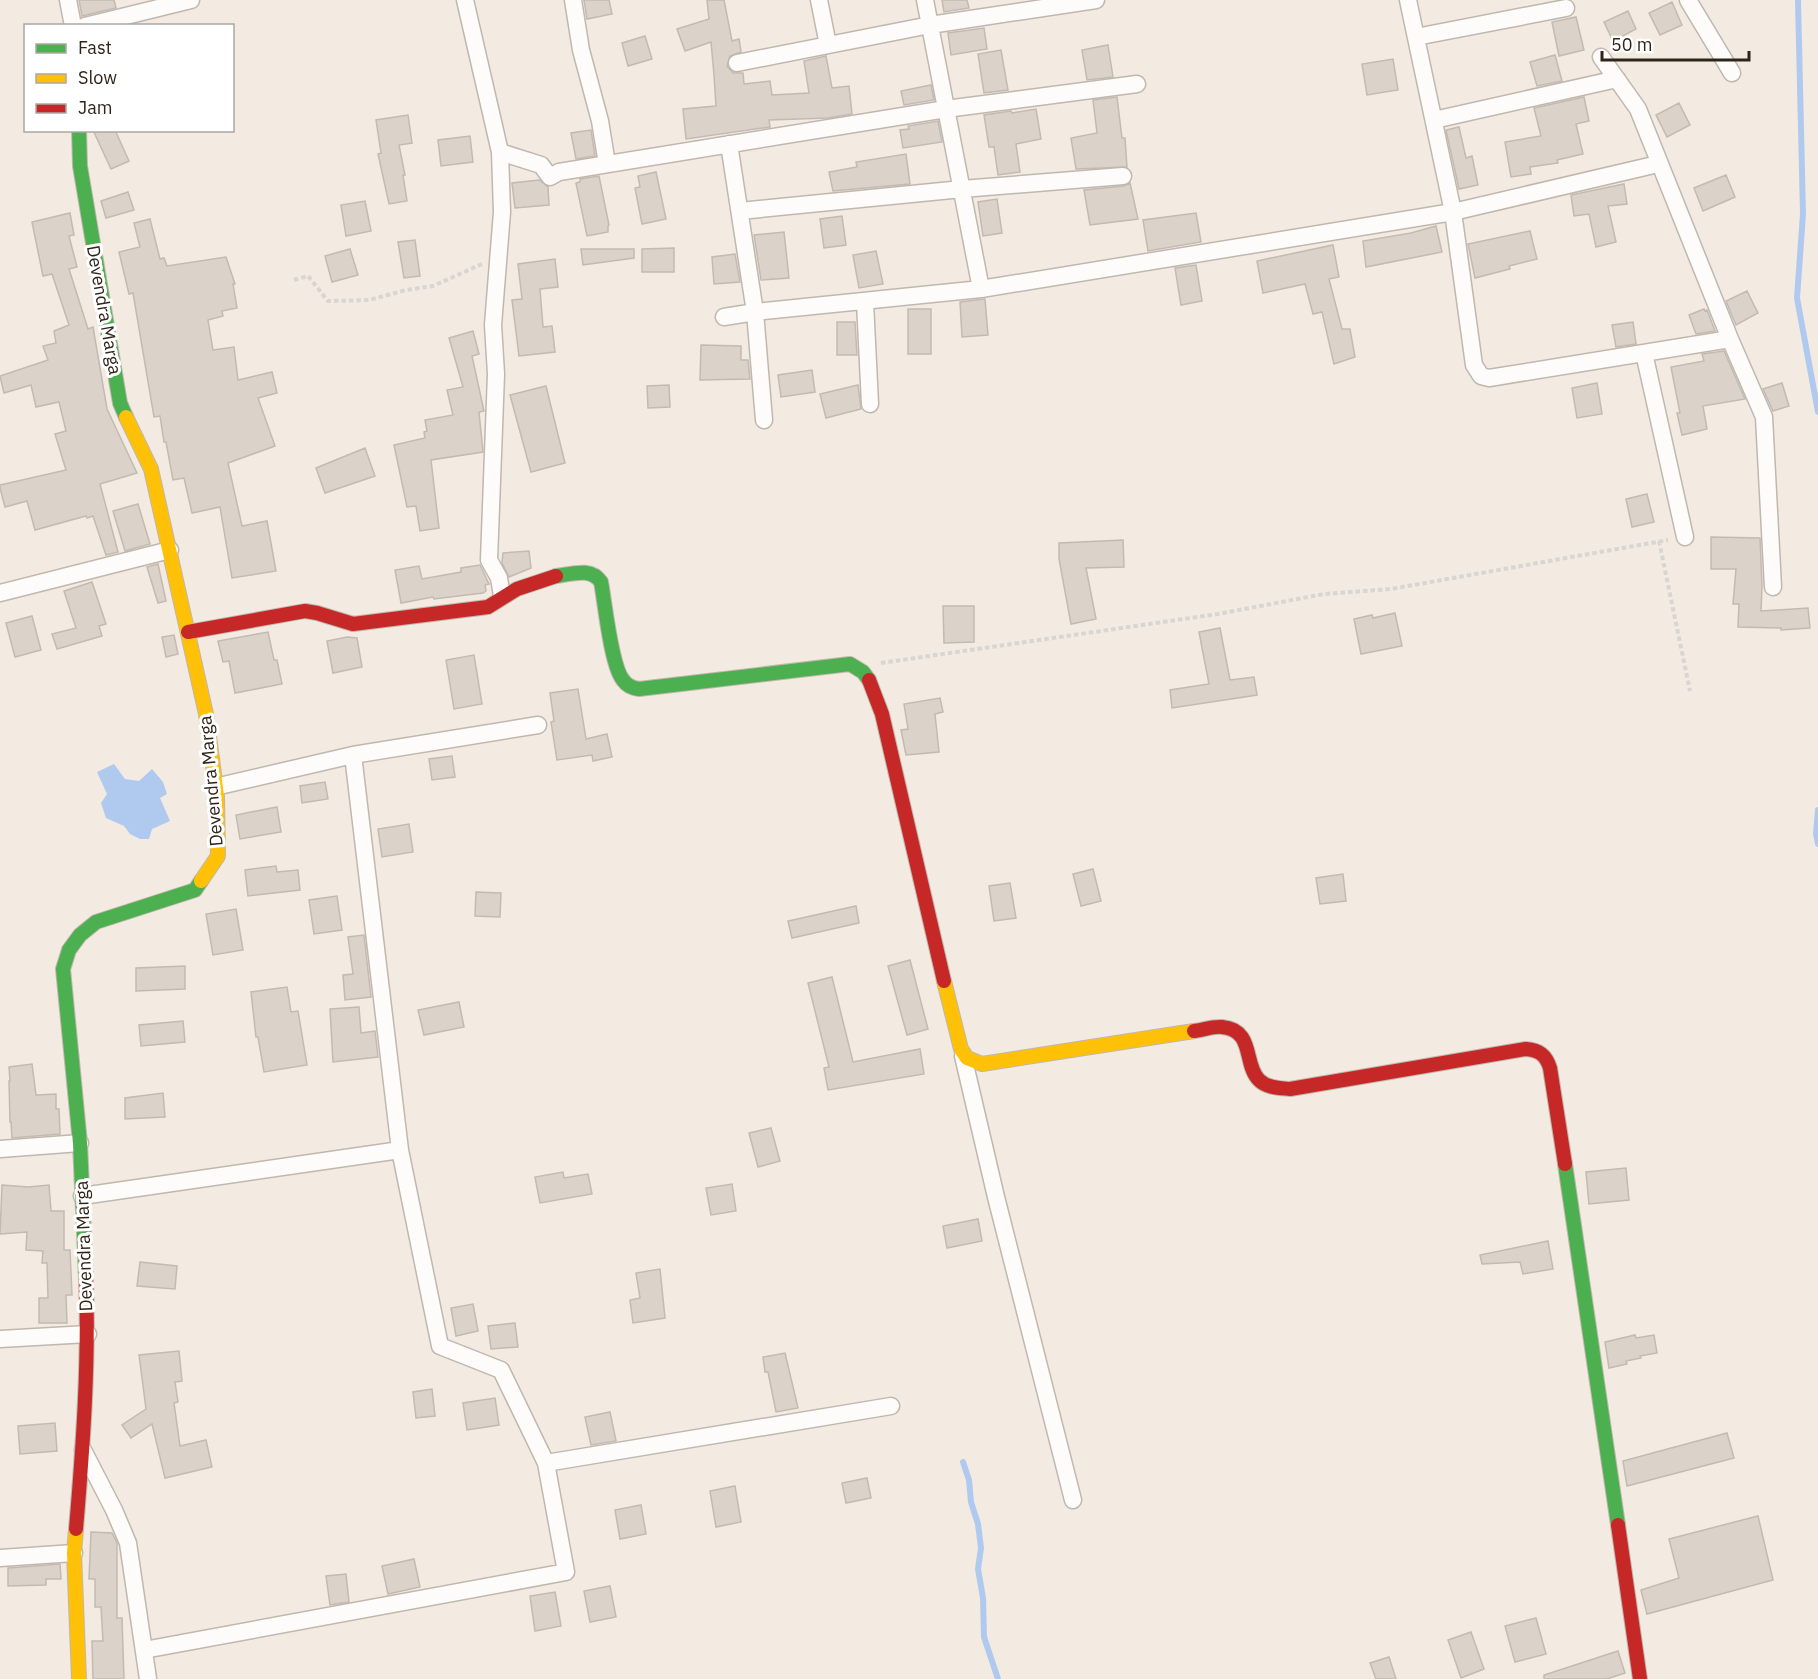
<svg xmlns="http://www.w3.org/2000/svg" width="1818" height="1679" viewBox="0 0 1818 1679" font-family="'IBM Plex Sans',sans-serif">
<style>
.water{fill:#b0caef}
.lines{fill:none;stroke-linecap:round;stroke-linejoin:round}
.stream{stroke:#b0caef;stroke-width:6}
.building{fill:#dbd2c9;stroke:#c3bab1;stroke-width:1.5}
.street-casing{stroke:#c0b7ae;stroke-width:19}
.fast-casing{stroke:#c0b7ae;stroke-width:16}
.slow-casing{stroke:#c0b7ae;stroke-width:16}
.jam-casing{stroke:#c0b7ae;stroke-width:16}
.path{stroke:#d8d5d3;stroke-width:4;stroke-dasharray:4.5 3;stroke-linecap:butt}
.street{stroke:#fdfcfa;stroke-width:16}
.fast{stroke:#4caf50;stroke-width:14}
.slow{stroke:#ffc107;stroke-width:14}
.jam{stroke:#c62828;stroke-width:14}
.labels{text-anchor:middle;stroke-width:6;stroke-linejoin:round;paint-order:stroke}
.street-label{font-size:18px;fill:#2f241a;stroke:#fff}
</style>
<rect width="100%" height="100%" fill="#f3eae1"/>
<!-- water -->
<path class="water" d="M114,764L125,779L139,781L152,769L163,782L167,794L160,798L170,821L152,829L149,839H140L130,834L124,826L106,818L101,803L107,794L97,772Z"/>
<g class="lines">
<!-- stream -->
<path class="stream" d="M1798,0L1803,214L1797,298L1818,412
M1818,810L1816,834L1818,844
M963,1462L969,1480L971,1502L978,1524L981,1548L978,1569L983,1598L984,1637L998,1679"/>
</g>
<!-- building -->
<path class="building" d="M79,0H114L116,8L82,16Z
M584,0H609L612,14L587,19Z
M707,0H724L732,41L739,39L741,52L730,56L727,66L733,73H743L744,84L770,81L772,95L809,93L804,61L826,56L832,88L849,86L852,114L828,118L769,120L770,127L686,139L683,109L716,106L714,75L711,42L685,51L677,29L709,19Z
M942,0H967L969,8L944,12Z
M1672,2L1682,25L1660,35L1649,13Z
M1628,11L1636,29L1613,41L1604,22Z
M1576,17L1584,50L1559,56L1552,22Z
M984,28L987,49L951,55L948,33Z
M645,36L652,59L628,66L622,43Z
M1108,45L1113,77L1087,80L1082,50Z
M1001,50L1008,90L984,93L978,54Z
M1555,55L1562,81L1537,86L1530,62Z
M1393,59L1398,90L1367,95L1362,64Z
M931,85L934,100L904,105L901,91Z
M1117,97L1122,138H1125L1127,167L1076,169L1071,138L1097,133L1093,100Z
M1584,97L1589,121L1576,124L1583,154L1557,160L1558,163L1530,167L1531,174L1511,177L1505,142L1541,136L1534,108Z
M1679,103L1690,125L1667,137L1656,115Z
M1036,109L1041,139L1016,144L1020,172L998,175L994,147H989L984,115L1011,111L1012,113Z
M408,115L412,143L399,145L405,175H403L407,201L389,204L378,154L381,153L376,120Z
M938,121L942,142L903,148L900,130L909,129L908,126Z
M1459,127L1466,158L1472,156L1478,185L1459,189L1446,130Z
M93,130H115L129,161L111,169Z
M591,130L595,156L576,159L571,133Z
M470,136L473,162L441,166L438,140Z
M906,154L910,184L833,191L829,172L857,167L856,162Z
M656,172L666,219L642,224L635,188L640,187L638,176Z
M1726,175L1735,197L1703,211L1694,188Z
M599,176L609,225L608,226V232L587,236L576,183L580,182V179Z
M539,180L548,187L549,205L515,208L512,183Z
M1130,183L1138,219L1090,225L1084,190L1124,186Z
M1624,184L1627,204L1608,206L1616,242L1596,247L1589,214L1574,216L1571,195Z
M128,192L134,210L106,218L101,201Z
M997,199L1002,233L983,236L978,202Z
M365,201L371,231L346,236L341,205Z
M70,213L74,235L69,236L77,267L69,269L88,329L93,327L107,409L137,473L100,484L118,552L106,555L93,516L87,518L86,516L35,530L27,501L5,507L0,488V485L66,470L55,434L66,431L59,402L36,407L31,385L4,393L0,376L48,360L43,346L56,343L54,331L69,325L52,274L43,276L32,222Z
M1196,213L1201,242L1148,251L1143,220Z
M842,216L846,245L824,248L820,219Z
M150,219L160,259L164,258L167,266L226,257L235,284H233L237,308L222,311L223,316L208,320L213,350L234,347L238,380L272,372L277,393L258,398L275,446L228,463L242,526L267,521L276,571L232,578L220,507L192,513L184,478L173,480L166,442H164L160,416L154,417L133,293L129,294L119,252L140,247L134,223Z
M1436,226L1442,252L1366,267L1363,241L1411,233Z
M1530,231L1537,259L1509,266L1510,269L1475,278L1468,244Z
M784,232L789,278L761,280L754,235Z
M415,240L420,276L404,278L398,242Z
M1333,245L1339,277L1329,279L1342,329H1350L1355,357L1334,364L1322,312L1313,314L1305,284L1263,293L1257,261Z
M674,248V272H642V249Z
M350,249L358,275L332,282L325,256Z
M581,249H634V258L583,265Z
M876,251L883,284L859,288L853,255Z
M735,254L740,282L714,284L712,257Z
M555,259L558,287L540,289L543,327L552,326L555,352L519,356L512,300L522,299L518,264Z
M1196,265L1202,301L1181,305L1175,268Z
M1747,291L1758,313L1736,325L1726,301Z
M984,299H985L988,335L962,337L960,302Z
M908,309H931V354H908Z
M1704,309L1705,311L1707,310L1715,331L1696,334L1689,315Z
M837,322H855L857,355H837Z
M1633,322L1636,344L1616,347L1612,325Z
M473,331L479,354L472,356L484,411L479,412L483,452L431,460L439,528L420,531L416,506L407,507L394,445L425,438L424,432L427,431L425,420L453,415L447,390L463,387L449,338Z
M701,345L741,346V360H748L750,379L700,380Z
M1724,351L1745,399L1703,406L1707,429L1682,435L1677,413H1680L1671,367L1704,361L1702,354Z
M812,370L815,392L781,397L778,375Z
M1597,383L1602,414L1577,418L1572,388Z
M1782,383L1789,406L1773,411L1763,389Z
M669,385L670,407L648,408L647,386Z
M858,385L861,409L826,418L820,394Z
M546,386L565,463L531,472L510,395Z
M365,448L375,476L325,493L316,468Z
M1647,494L1654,522L1632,527L1626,499Z
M138,504L150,544L125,551L113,511Z
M1711,537L1760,538L1762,586L1761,611L1808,608L1810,628L1781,630V628L1738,627L1739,604H1733L1736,569H1711Z
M1123,540L1124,567L1086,568L1096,619L1071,624L1059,559V543Z
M529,551L531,568L509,577L502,563L503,553Z
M158,564L166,601L158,603L147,567Z
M480,565L489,584L485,585L486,591L483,593L434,599L433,597L401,603L395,570L419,566L422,579L461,572V568Z
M92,582L106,624L99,626L102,636L57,649L52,634L76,628L64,591Z
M943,606H974V642L944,643Z
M1395,613L1402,646L1361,654L1354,619L1372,615L1373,618Z
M32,616L41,650L15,657L6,623Z
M1220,628L1230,680L1254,677L1257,695L1172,708L1170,690L1209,684L1199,632Z
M268,632L274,660H277L282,684L235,693L229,661L223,662L218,641Z
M174,635L178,654L166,657L162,637Z
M347,637L357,638L362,667L333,673L327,641Z
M474,655L482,704L454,709L446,660Z
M578,689L586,739L607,734L612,757L593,761L592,755L557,760L551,722L554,721L550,693Z
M940,698L943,712L935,714L939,752L906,755L901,730L908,729L904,704Z
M452,756L455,777L432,780L429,759Z
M325,782L328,799L302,803L300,786Z
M277,807L281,832L240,839L236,815Z
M409,824L413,852L382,857L378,829Z
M276,866L277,872L298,870L300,890L248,896L245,870Z
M1093,869L1101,901L1081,906L1073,874Z
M1343,874L1346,901L1320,904L1316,878Z
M1010,883L1016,918L994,921L989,886Z
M476,892L501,893L500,917L475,916Z
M337,896L342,930L314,934L309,900Z
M856,906L859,923L792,938L788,921Z
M236,909L243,950L213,955L206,914Z
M364,935L371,997L345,1000L343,975L353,974L348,937Z
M910,960L928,1029L907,1035L888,966Z
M185,966V989L136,991V968Z
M832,977L853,1062L920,1049L924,1074L828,1090L824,1068L829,1067L808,983Z
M287,987L291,1012L298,1011L307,1065L264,1072L258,1037H256L251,992Z
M459,1002L464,1027L424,1035L418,1010Z
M359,1007L361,1033L375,1031L378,1057L333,1062L330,1009Z
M183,1021L185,1042L141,1046L139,1025Z
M32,1064L36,1095L56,1094V1109H59L60,1134L12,1138L11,1122H10L9,1081H10L9,1067Z
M163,1093L165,1117L125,1119V1098Z
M771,1128L780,1161L758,1167L749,1133Z
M1626,1168L1629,1200L1589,1204L1586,1172Z
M563,1172L564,1178L588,1174L592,1194L540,1203L535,1177Z
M732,1184L736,1211L711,1215L706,1188Z
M2,1185L28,1187L49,1185L51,1211H64V1250H70L72,1295H66L67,1323H39V1298H48L47,1263H42L43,1251L26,1250L27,1232L0,1234Z
M978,1219L982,1241L947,1248L943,1226Z
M1548,1241L1553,1269L1523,1274L1520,1262L1482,1264L1480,1255Z
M140,1262L177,1266L175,1289L137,1286Z
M660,1269L665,1318L633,1323L630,1300L640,1298L636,1273Z
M473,1304L478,1331L456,1336L451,1308Z
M515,1323L518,1347L491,1349L488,1326Z
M1635,1335L1636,1338L1654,1335L1657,1353L1640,1356L1641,1358L1626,1361L1627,1364L1609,1368L1605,1342Z
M179,1351L182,1381L175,1382L178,1402L174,1403L180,1446L206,1440L212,1467L165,1478L152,1424L131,1438L122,1425L146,1409L139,1355Z
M785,1353L798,1408L776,1412L768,1372H765L763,1357Z
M432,1389L435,1416L416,1418L413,1392Z
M495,1398L499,1425L467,1430L463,1403Z
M610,1412L616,1441L591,1445L585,1417Z
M55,1423L57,1451L20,1454L18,1426Z
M1727,1433L1734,1458L1627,1486L1623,1461Z
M867,1478L871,1498L846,1503L842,1483Z
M735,1486L741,1522L716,1527L710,1491Z
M641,1505L646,1534L620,1539L615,1510Z
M1758,1516L1773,1580L1647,1614L1641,1590L1679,1578L1669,1539Z
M91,1532L112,1533L117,1543V1618H122L124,1679H93L92,1641H103L101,1607H95V1579H89Z
M414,1559L420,1587L388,1594L382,1566Z
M60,1564L61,1579H46V1585L8,1586V1568Z
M346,1574L349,1602L330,1605L326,1576Z
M610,1586L616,1617L590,1622L584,1591Z
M555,1592L561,1626L535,1631L530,1596Z
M1536,1618L1546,1654L1515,1662L1505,1626Z
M1471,1632L1484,1669L1461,1678L1448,1640Z
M1618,1651L1625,1673L1607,1679H1544V1675Z
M1389,1657L1396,1679H1376L1370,1663Z"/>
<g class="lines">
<!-- street casing -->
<g class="street-casing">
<path id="street" d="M68,0L73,26
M465,0L500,152L502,212L493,325L496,374L489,560L499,578L502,596
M573,0L581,50L600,121L607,164
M819,0L828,45
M925,0L981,289
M1408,0L1453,212L1474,365L1481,376L1489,378L1730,339
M1688,0L1732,73
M85,26L191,0
M1416,37L1566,8
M1601,57L1638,109L1730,339L1764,417L1773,587
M737,63L930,25L1096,0
M1434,120L1617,79
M729,144L755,312L764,420
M500,152L541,165L550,177L559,172L946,109L1137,84
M740,211L962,189L1123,176
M865,302L870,404
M724,317L755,312L981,289L1453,212L1658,164
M1644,353L1685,537
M0,593L170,550
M353,755L538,725
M963,1056L996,1197L1073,1500
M0,1149L80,1143
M82,1196L400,1150L353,755L215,787
M0,1339L88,1334
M83,1450L114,1510L128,1543L148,1679
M546,1463L891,1406
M0,1558L74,1553
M144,1650L566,1572L546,1463L501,1370L440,1346L400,1150"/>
</g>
<!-- fast casing -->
<g class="fast-casing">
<path id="fast" d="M79,130L80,166L120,403L126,417
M556,576C572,574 591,567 601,582C605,603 611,666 623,680C627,686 632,688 639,689L850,664L863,672L869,680
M1565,1164L1618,1525
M86,1279L80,1143L63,969L69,950L80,935L96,922L195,890L201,881"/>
</g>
<!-- slow casing -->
<g class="slow-casing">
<path id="slow" d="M126,417L151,469L206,714L217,796L218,856L201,881
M944,981L961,1049L967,1058L982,1064L1194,1031
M76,1529L74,1553L79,1679"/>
</g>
<!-- jam casing -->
<g class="jam-casing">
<path id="jam" d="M188,632L305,611L317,613L353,624L488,607L517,589L556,576
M869,680L882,714L944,981
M1194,1031C1203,1030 1213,1026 1222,1027C1255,1030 1243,1064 1259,1080C1267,1088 1280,1088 1290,1089L1526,1049C1539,1050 1546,1055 1550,1068L1565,1164
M1618,1525L1640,1679
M76,1529C83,1446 89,1363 86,1279"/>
</g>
<!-- path -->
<path class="path" d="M294,280L308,276L328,301L369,300L406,290L433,286L482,264
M1659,541L1690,691
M881,663L1218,614L1324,594L1391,589L1668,540"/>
<!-- street -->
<use href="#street" class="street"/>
<!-- fast -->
<use href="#fast" class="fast"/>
<!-- slow -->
<use href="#slow" class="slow"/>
<!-- jam -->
<use href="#jam" class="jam"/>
</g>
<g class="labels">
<!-- street labels -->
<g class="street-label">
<text transform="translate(104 310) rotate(80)" y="6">Devendra Marga</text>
<text transform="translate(211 781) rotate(-95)" y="6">Devendra Marga</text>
<text transform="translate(84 1246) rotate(-92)" y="6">Devendra Marga</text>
</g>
</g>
<!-- legend -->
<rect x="24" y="24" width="210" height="108" fill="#ffffff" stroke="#aca7a3" stroke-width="1.5"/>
<rect x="36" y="44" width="30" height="9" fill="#4caf50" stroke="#aca7a3" stroke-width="1.5"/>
<text x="78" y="54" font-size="18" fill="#2f241a">Fast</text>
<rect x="36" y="74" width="30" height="9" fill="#ffc107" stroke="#aca7a3" stroke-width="1.5"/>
<text x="78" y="84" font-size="18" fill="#2f241a">Slow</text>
<rect x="36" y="104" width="30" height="9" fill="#c62828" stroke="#aca7a3" stroke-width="1.5"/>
<text x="78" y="114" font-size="18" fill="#2f241a">Jam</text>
<!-- scale -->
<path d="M1602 51v9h147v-9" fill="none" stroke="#2f241a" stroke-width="3"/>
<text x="1611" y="51" font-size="18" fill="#2f241a" stroke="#ffffff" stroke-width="4.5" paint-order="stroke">50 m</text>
</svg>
